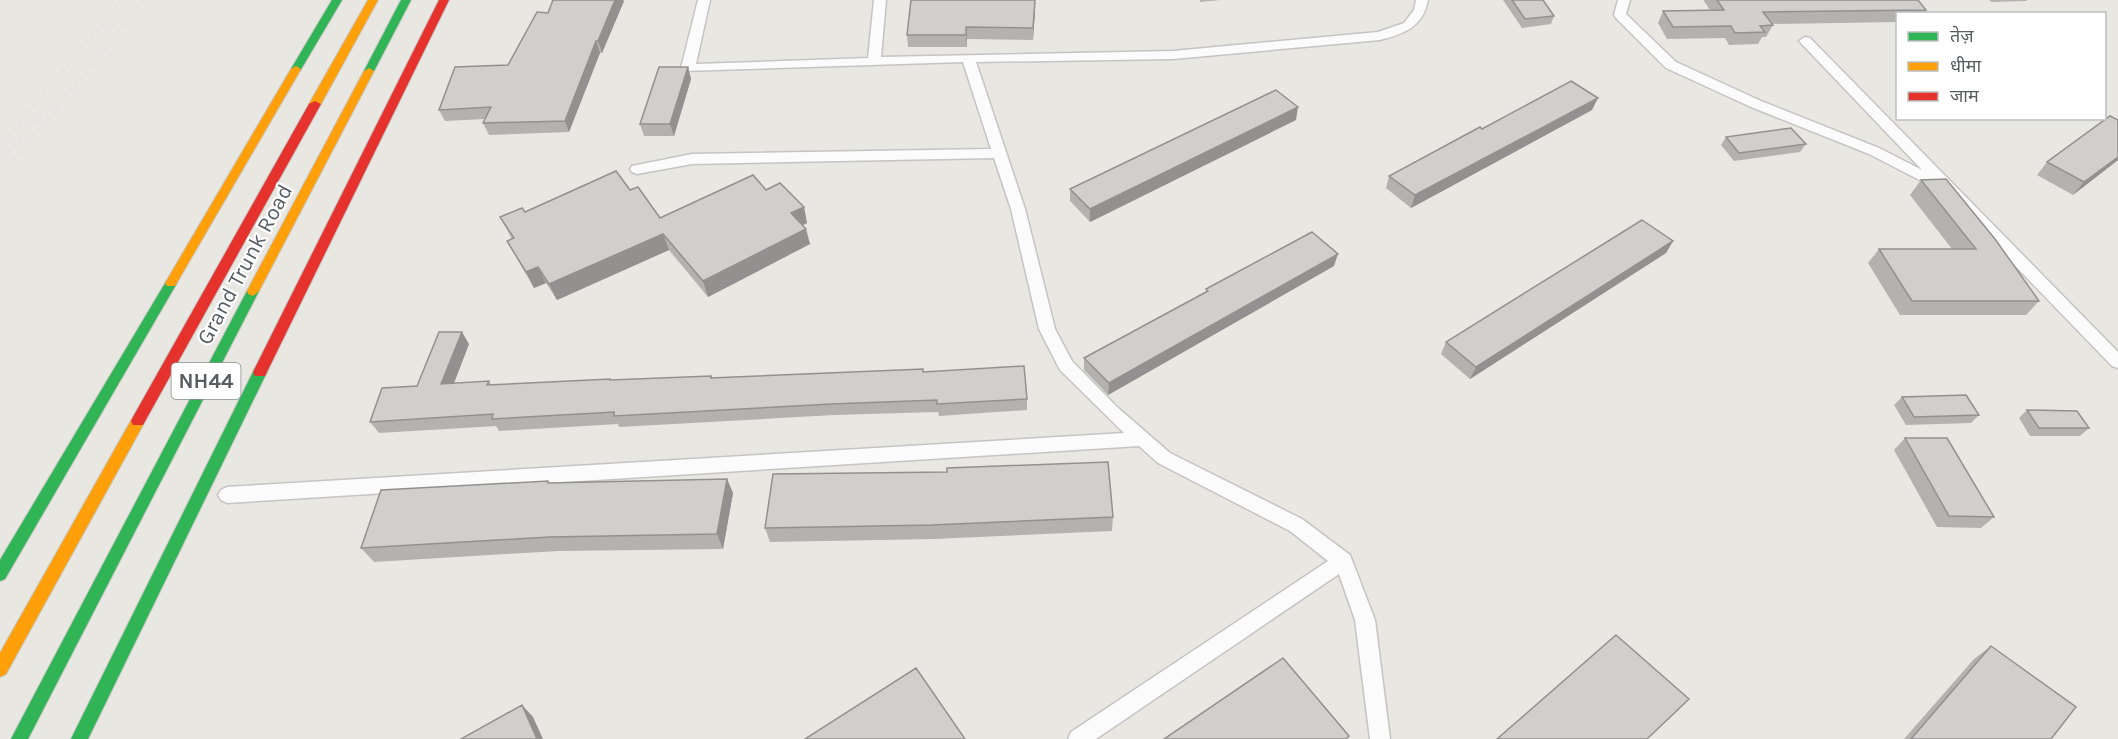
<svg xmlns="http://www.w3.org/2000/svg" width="2118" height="739" viewBox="0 0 2118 739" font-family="Karla,'Noto Sans Devanagari',sans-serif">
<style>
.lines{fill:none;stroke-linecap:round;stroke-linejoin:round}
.street-casing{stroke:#c4c4c3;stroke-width:3}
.fast-casing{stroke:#c5c6c5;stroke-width:2}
.slow-casing{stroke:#c5c6c5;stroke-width:2}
.jam-casing{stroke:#c5c6c5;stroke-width:2}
.street{fill:#fcfbfb;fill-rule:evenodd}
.fast{fill:#30b455;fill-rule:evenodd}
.slow{fill:#ff9f0a;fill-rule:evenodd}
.jam{fill:#e5322d;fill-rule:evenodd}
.rail{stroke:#e1e1e0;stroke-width:4;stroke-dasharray:1.5 6;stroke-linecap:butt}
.wall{fill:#b3b2af}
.shaded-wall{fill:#92918f}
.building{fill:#d0cfcc;stroke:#92918f;stroke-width:1.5}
.labels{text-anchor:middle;stroke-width:4.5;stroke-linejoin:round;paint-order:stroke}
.shield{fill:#fff;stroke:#898e90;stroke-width:1.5}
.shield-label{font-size:21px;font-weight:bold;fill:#575d61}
.street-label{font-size:22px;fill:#575d61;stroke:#fff}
</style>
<rect width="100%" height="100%" fill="#e8e7e2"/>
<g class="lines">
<!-- street casing -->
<g class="street-casing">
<path id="street" d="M698,0H710L696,64L868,58L874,0H886L881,57L1173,51L1378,32L1404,23L1414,10L1416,0H1428C1423,27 1404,34 1380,40L1173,59L976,62L1025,209L1055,329L1072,361L1117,407L1170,453L1302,519L1350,555L1375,620L1390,739H1370L1355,620L1339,574L1096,739H1068L1071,732L1328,561L1290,531L1158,463L1139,446L227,503L221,500L218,495L221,490L227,487L1124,433L1060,370L1039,329L1011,209L994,158L692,164L637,174L632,172L630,169L632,166L692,154L991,149L963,62L683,71L681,68Z
M1618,0H1630L1626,14L1676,62L1761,101L1879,148L1922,170L1799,41L1805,37L1810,38L2118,352V368L2112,366L1940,188L1933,187L1869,154L1751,107L1666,68L1616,18L1614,15Z"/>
</g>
<!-- fast casing -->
<g class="fast-casing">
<path id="fast" d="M332,0H342L300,71H292L291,69Z
M401,0H411L374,71L369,74L365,73L364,71Z
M171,278L177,283L5,579L0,581V560L167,280Z
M253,286L259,291L28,739H11L247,291Z
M260,367L265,368L267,372L88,739H71L253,372L255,368Z"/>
</g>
<!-- slow casing -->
<g class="slow-casing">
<path id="slow" d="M368,0H378L321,104L319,106H311L309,104Z
M296,66L301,69L175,286H167L165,283L167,280L291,69Z
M369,68L374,71L259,291L253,296L248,294L247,291L364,71Z
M138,415L143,417L145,421L143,425L6,674L0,677V653L133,417Z"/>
</g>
<!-- jam casing -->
<g class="jam-casing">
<path id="jam" d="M439,0H449L267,372L265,376H255L253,372Z
M315,101L321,104L143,425H133L131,421L133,417L309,104Z"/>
</g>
<!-- street -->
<use href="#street" class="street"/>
<!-- fast -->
<use href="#fast" class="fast"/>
<!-- slow -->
<use href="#slow" class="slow"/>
<!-- jam -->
<use href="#jam" class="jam"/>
<!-- rail -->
<path class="rail" d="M0,146L122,0
M0,162L43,112
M0,177L144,0"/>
</g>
<!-- wall -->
<path class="wall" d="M1200,0H1220L1200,2Z
M1503,0H1543L1554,16L1551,24L1522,28Z
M1704,0H1717L1926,10L1924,14H1898V22L1772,24L1773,25L1766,37H1762L1758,44L1729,45L1725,38L1667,39L1658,23L1663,11L1710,10L1704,1Z
M1989,0H2027L2026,1L1992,2Z
M624,1L602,53H600L569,132L489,135L483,123L485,119L445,121L439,110L508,65L548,13Z
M1035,9L1033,40L967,39V47H908L907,35Z
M688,67L691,79L674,136H644L640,124Z
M1592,110L1411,208L1386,188L1389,176L1482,129Z
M1296,120L1090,222L1070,201V189Z
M2118,120V160L2073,195L2037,175L2047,162Z
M1726,137L1806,144L1800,152L1734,161L1721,145Z
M1921,180L2039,301L2026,315H1900L1868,263L1879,249H1952L1910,195Z
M630,190L660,218L804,207L807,223L803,225L810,244L708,297L669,250L557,300L546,283L534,288L507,241L512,239L500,217Z
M1673,241L1666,253L1470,379L1441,354L1446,342Z
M1334,266L1108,395L1084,370V358L1206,292V289Z
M469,344L454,383L489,381L491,385L711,376L712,378L923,369V372L1027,399V410L939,416L938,412L834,415L619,427L618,424L499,431L496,426L379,433L370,422L417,386Z
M1902,397L1979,415L1971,423L1906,425L1894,405Z
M2027,410L2089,428L2080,436H2030L2019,418Z
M1905,438L1994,517L1981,528L1937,527L1894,450Z
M947,472L1113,517L1112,531L934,539L770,542L765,528Z
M727,479L733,493L723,549L558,551L374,562L361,548L550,483Z
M1991,646L2051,739H1904L1974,659Z"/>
<!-- shaded-wall -->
<path class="shaded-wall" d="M615,0H623L624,1L602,53L598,41Z
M1035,0V9L1033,40V28Z
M966,27L967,39V47L966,35Z
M596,41L600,53L569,132L565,121Z
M688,67L691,79L674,136L670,124Z
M1598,98L1592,110L1411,208L1415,195Z
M1298,107L1296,120L1090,222V209Z
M2118,157V160L2073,195L2084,182Z
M804,207L807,223L795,229L791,213Z
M806,229L810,244L708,297L703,281Z
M663,234L669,250L557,300L549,284Z
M1673,241L1666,253L1470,379L1476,367Z
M1338,254L1334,266L1108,395L1109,383Z
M538,267L546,283L534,288L526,272Z
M462,332L469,344L449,396L441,384Z
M727,479L733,493L723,549L717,534Z
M522,705L533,717L543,739H537Z"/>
<!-- building -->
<path class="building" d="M553,0H615L598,41H596L565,121L483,123L491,107L439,110L455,67L508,65L537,12L548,13Z
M911,0H1035L1033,28L966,27V35H907Z
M1512,0H1543L1554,16L1525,19Z
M1717,0H1918L1926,10L1763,12L1773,25L1760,26L1765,32L1735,33L1731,26L1673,27L1663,11L1724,10Z
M659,67H688L670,124H640Z
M1571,81L1598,98L1415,195L1389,176L1480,127L1482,129Z
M1276,90L1298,107L1090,209L1070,189Z
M2110,116L2118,120V157L2084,182L2047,162Z
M1791,128L1806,144L1739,153L1726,137Z
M616,171L630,190L638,187L660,218L753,175L766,190L780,183L804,207L791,213L806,229L703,281L663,234L549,284L538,267L526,272L507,241L514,238L500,217L522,208L525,212Z
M1946,179L1995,239L2039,301H1912L1879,249H1976L1921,180Z
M1642,220L1673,241L1476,367L1446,342Z
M1312,232L1338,254L1109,383L1084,358L1208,291L1206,289Z
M439,332H462L441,384L489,381L487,385L610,379V380L711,376V378L923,369V372L1024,366L1027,399L937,404V400L831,404L614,416V412L492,419L493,414L370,422L382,388L417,386Z
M1966,395L1979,415L1914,417L1902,397Z
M2027,410L2077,411L2089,428H2039Z
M1905,438H1947L1994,517L1949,516Z
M1108,462L1113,517L932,525L765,528L773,474L947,472V468Z
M727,479L717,534L549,537L361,548L381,490L548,481V483Z
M1616,635L1689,699L1647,739H1497Z
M1991,646L2076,707L2051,739H1911Z
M1283,658L1349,736L1346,739H1164Z
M916,668L965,739H805Z
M522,705L537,739H461Z"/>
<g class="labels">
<!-- shield labels -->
<rect class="shield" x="171.5" y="363" width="69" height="36" rx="4.5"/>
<g class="shield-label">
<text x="206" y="388">NH44</text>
</g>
<!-- street labels -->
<g class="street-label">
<text transform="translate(244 264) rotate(-62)" y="8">Grand Trunk Road</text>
</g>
</g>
<!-- legend -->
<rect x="1896" y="12" width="210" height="108" fill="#ffffff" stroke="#bcbec0" stroke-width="1.5"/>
<rect x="1908" y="32" width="30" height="9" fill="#30b455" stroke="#bcbec0" stroke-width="1.5"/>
<text x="1950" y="42" font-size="18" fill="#575d61">तेज़</text>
<rect x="1908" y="62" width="30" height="9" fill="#ff9f0a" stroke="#bcbec0" stroke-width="1.5"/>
<text x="1950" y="72" font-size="18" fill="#575d61">धीमा</text>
<rect x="1908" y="92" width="30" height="9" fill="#e5322d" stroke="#bcbec0" stroke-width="1.5"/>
<text x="1950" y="102" font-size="18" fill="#575d61">जाम</text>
</svg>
